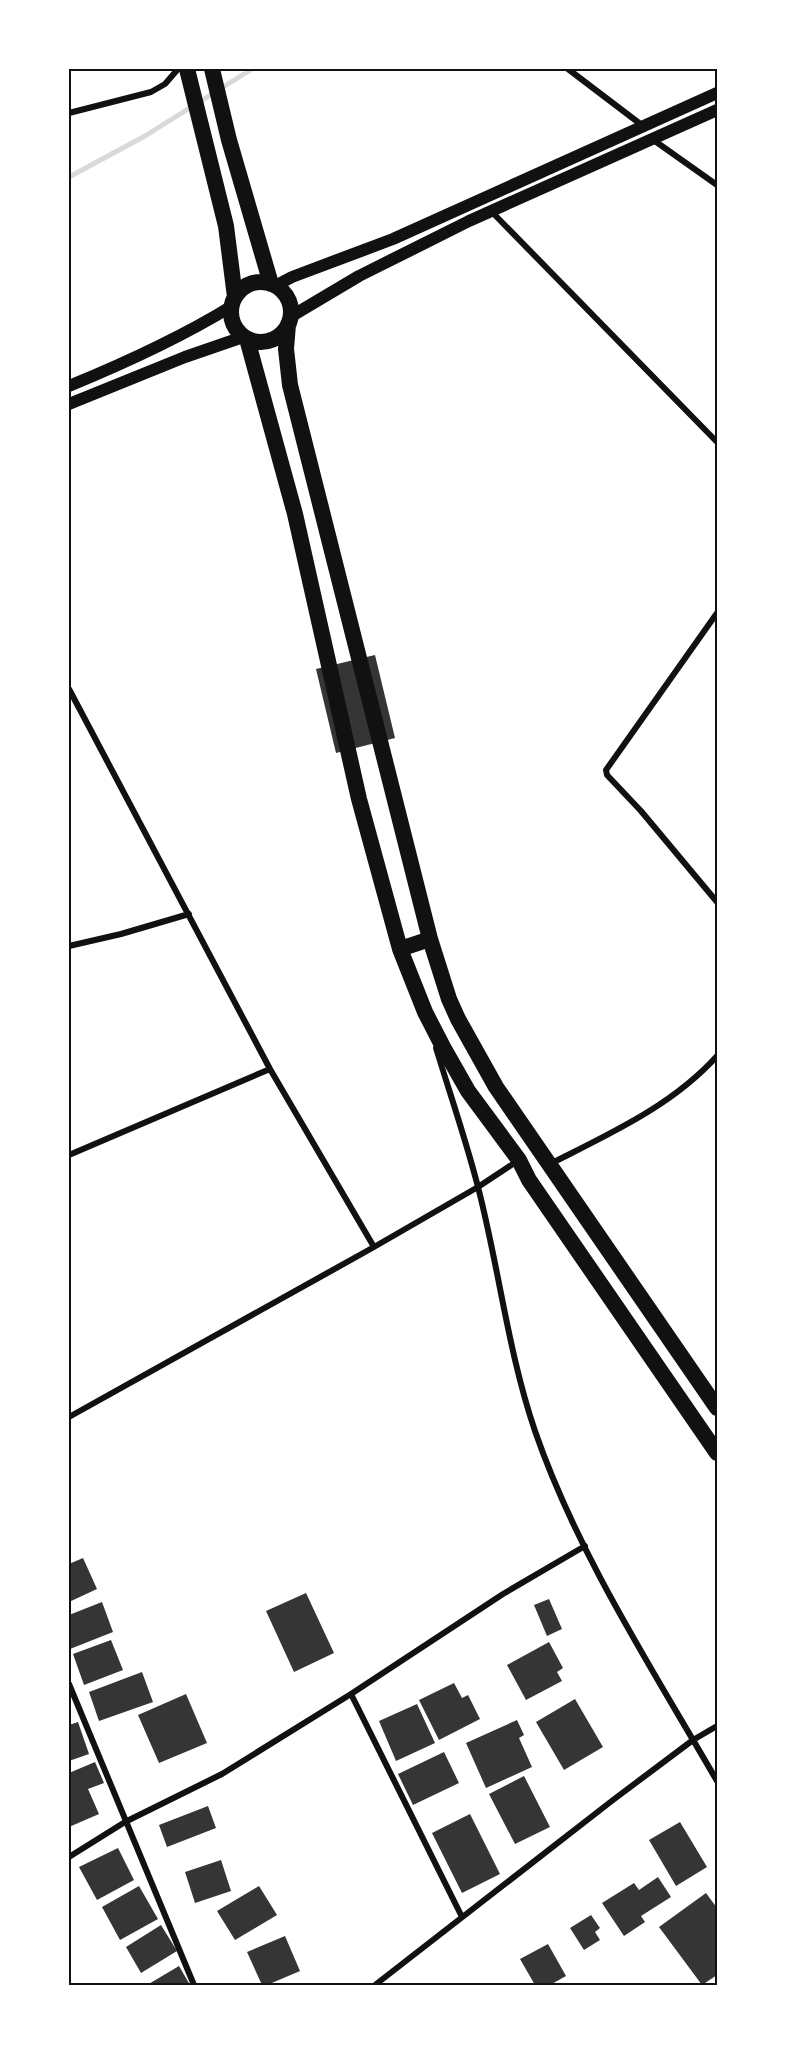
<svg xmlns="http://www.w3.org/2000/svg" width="786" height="2054" viewBox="0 0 786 2054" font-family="Montserrat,sans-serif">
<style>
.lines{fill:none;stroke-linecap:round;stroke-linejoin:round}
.stream{stroke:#d9d9d9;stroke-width:5}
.building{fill:#353535}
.minor{stroke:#111;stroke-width:6}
.secondary{stroke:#111;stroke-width:12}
.trunk{stroke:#111;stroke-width:16}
.neatline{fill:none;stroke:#111;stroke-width:2}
</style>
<rect width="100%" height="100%" fill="#fff"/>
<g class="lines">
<!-- stream -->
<path class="stream" d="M69,177L145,136L252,69"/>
</g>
<!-- building -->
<path class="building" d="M375,655L395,738L336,753L316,669Z
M83,1558L97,1589L69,1602V1564Z
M306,1593L334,1653L294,1672L266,1611Z
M549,1599L562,1629L547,1636L534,1605Z
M102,1602L113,1632L70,1649L69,1615Z
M111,1640L123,1670L84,1685L73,1654Z
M549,1642L563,1668L557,1672L562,1681L526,1700L507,1665Z
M142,1672L153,1702L99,1721L89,1692Z
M454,1683L462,1698L468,1695L480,1719L439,1740L419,1700Z
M186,1694L207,1743L159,1763L138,1715Z
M575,1699L603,1747L564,1770L536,1722Z
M417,1704L435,1743L396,1761L379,1721Z
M517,1720L524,1735L519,1738L532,1767L486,1788L466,1743Z
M78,1722L89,1754L69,1761V1725Z
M444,1752L459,1783L413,1805L398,1774Z
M95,1762L104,1783L88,1789L99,1814L69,1827V1773Z
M524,1776L550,1827L515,1844L489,1794Z
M208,1806L216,1828L167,1847L159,1825Z
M470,1814L500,1874L462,1893L432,1833Z
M680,1822L707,1867L676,1886L649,1840Z
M118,1848L134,1880L97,1900L79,1867Z
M221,1860L231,1891L195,1903L185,1872Z
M658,1877L671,1897L641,1916L645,1922L624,1936L602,1903L634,1883L639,1890Z
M139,1886L158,1919L120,1940L102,1907Z
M259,1886L277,1915L235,1940L217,1911Z
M706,1893L717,1908V1975L702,1985L659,1927Z
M591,1915L600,1928L595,1932L600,1940L584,1950L570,1928Z
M161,1925L177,1951L141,1973L126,1947Z
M285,1936L300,1971L267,1985H262L247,1952Z
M548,1944L566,1976L550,1985H535L520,1959Z
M179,1966L190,1985H147Z"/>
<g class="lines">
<!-- minor -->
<path class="minor" d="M568,69L643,126
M69,113L151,92L165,84L178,69
M652,139L717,185
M491,211L717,442
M717,613L606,770L607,775L641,811L717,902
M69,689L270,1069L374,1247
M69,946L121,934L189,914
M436,1048C450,1094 466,1140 478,1187C499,1268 508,1352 535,1431C577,1553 653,1670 717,1781
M69,1155L270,1069
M550,1164C609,1134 672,1106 717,1056
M69,1417L374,1247L478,1187L519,1160
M69,1684L194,1985
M351,1694L462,1917
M69,1857L125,1822L222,1774L351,1694L503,1594L585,1546
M375,1985L613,1800L693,1740L717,1726"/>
<!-- secondary -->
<path class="secondary" d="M275,286L292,277L393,239L717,93
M290,317L359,276L469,221L717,110
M69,386C125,363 180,338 232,306
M69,404L185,357L243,337"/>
<!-- trunk -->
<path class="trunk" d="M187,69L226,226L235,297
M212,69L229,140L271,284
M231 312a30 30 0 1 1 60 0a30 30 0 1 1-60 0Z
M288,324L286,349L290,385L430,939L449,999L458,1019L496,1087L717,1408
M247,339L295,514L359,799L400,949L425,1012L443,1047L468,1091L519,1160L529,1180L717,1453
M400,949L430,939"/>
</g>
<!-- border -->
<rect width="786" height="2054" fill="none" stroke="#ffffff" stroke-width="141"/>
<rect x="70" y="70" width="646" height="1914" class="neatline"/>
</svg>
